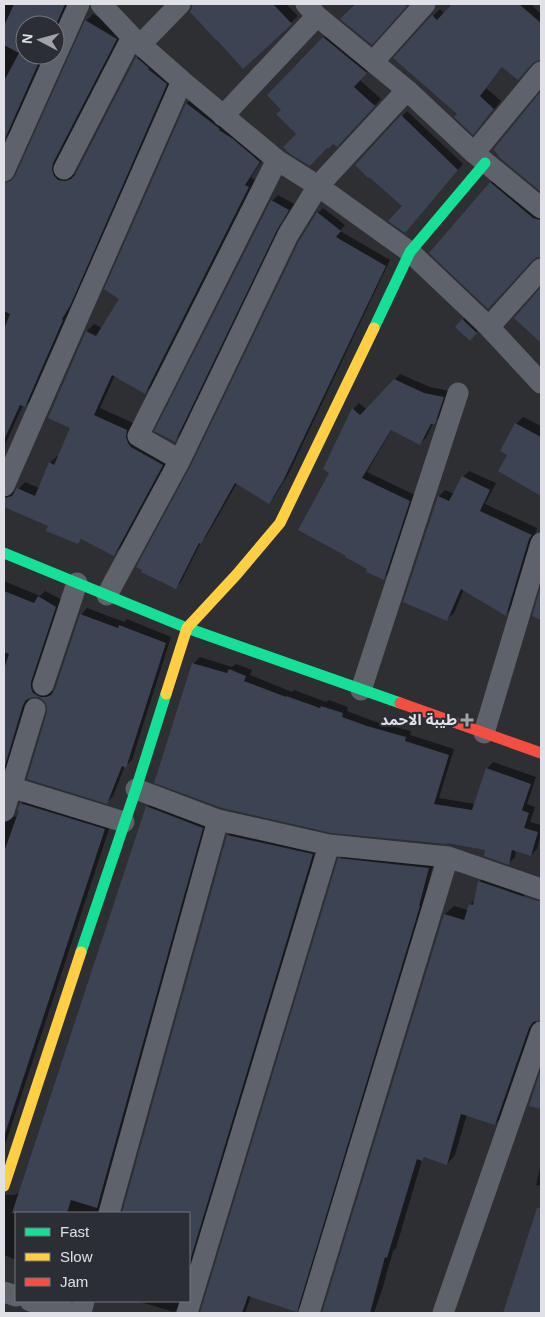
<svg xmlns="http://www.w3.org/2000/svg" width="545" height="1317" viewBox="0 0 545 1317" font-family="Helvetica,'Noto Sans Arabic',sans-serif">
<style>
.shadow{fill:#0007}
.building{fill:#3c4352}
.lines{fill:none;stroke-linecap:round;stroke-linejoin:round}
.street{stroke:#5e626b;stroke-width:21}
.fast{stroke:#16e098;stroke-width:11}
.slow{stroke:#ffcf43;stroke-width:11}
.jam{stroke:#f24e42;stroke-width:11}
.poi-dot{fill:#a1a3a7;stroke:#2b2e35;stroke-width:2}
.labels{text-anchor:middle;stroke-width:4.5;stroke-linejoin:round;paint-order:stroke}
.poi-label{font-size:15px;font-weight:bold;fill:#dfe1e6;stroke:#2b2e35;text-anchor:end}
</style>
<rect width="100%" height="100%" fill="#2d2f33"/>
<!-- shadow -->
<path class="shadow" d="M4,4H68L55,33V25H25V55H45L10,133L4,140Z
M193,4H286L298,16L291,23L193,7Z
M351,4H408L379,36Z
M453,4H531L541,14V59L503,66L486,88L501,101L480,126L459,114L433,16L440,9L445,14Z
M93,14L123,32L65,173L73,175L77,173L137,58L144,51L173,77L76,297L69,312H70L32,399L25,406L23,405L4,447V209L33,153L86,21Z
M330,31L372,66L360,80L381,99L343,139L333,142L297,134L283,110L269,95Z
M541,93V190L501,157L495,150Z
M194,96L266,155L251,177L255,180L152,386L145,393L115,375L100,408L133,423L169,458L121,547L114,554L82,538L78,542L50,525L4,506V489L13,492L16,491L25,482L39,488L50,463L57,456L59,457L72,428L49,417L87,331L94,324L102,328L121,299L106,289L187,103Z
M407,111L463,164L410,226L403,206L402,116Z
M498,176L541,219V256H537L490,183Z
M278,195L294,204L282,222L180,435L174,441L156,431L272,201Z
M323,208L345,225L340,231L390,260L288,475L274,497L269,502L237,483L206,537L201,542L181,582L176,587L192,466L318,213Z
M541,289V341L516,318Z
M466,316L479,329L470,339L457,327Z
M400,374L430,387L449,391L440,417L433,423L426,438L420,443L392,429L367,472L415,495L389,572L384,578L369,568L331,473L325,469L353,409L359,403L367,410Z
M523,417L541,426V494L500,470L509,455L516,424Z
M469,471L496,483L485,504L537,528L512,608L506,614L464,589L454,613L447,619L405,601L439,496L445,490L454,494L463,477Z
M4,581L40,596L45,591L62,600L45,691H54L56,690L81,615L87,608L124,622L127,619L171,637L132,760L125,766L113,796L107,802L48,712L45,700L39,696H32L29,697L9,765L4,770Z
M200,657L232,667L236,664L252,670L250,675L292,692L294,690L326,702L329,700L348,707L347,711L373,721L411,731L410,735L454,749L439,798L475,804L487,769L493,762L536,777L527,804L535,807L530,822L541,825V834L537,849L531,855L516,850L515,857L509,863L486,849L156,782L194,663Z
M27,797L111,823L4,1148V815L7,817H14L17,816L21,804Z
M154,800L209,821L105,1213H16V1260L4,1255V1193L6,1195H14L19,1193L147,807Z
M235,829L319,848L189,1277V1213H123L228,835Z
M345,853L434,862L424,900L303,1304L297,1310L251,1296L245,1313H201L339,859Z
M488,873L527,886L509,948L534,957L541,935V1019H537L504,1115L495,1124L467,1114L455,1155L447,1164L425,1157L422,1160L396,1248L393,1251L382,1290L374,1313H323L445,914L454,906L468,910L470,905L476,898L480,881Z
M541,1166V1186L536,1185L540,1168Z
M541,1228V1313H505L528,1241Z
M137,1301H181V1306L174,1312Z"/>
<!-- building -->
<path class="building" d="M14,4H65L55,27V25H25V55H42L4,141V81L19,53L4,45V26Z
M192,4H273L292,24L243,69L217,40V41L190,12L192,8Z
M355,4H404L407,6L372,45L340,19Z
M452,4H519L541,23V60L536,61L532,64L518,80L502,67L480,96L494,109L473,135L454,117L457,114L393,58L432,15L437,20Z
M85,20L117,39L53,163L52,170L54,176L58,180L65,181L71,179L75,175L136,57L149,68L148,69L167,84L70,306L62,319L63,320L25,407L20,405L4,440V329L10,314L4,311V183L11,181L15,176Z
M323,37L367,73L354,87L375,106L337,147L333,144L328,149L327,148L310,166L290,154L283,147L296,134L276,114L281,110L267,95Z
M541,91V192L500,158L495,151L493,150Z
M186,103L220,129L219,130L233,139L260,162L245,185L249,187L145,394L112,375L94,415L127,430L126,437L128,443L131,447L163,465L114,556L81,539L78,544L46,531L48,526L4,507V498L12,496L17,488L35,496L49,462L54,465L70,428L48,418L86,331L96,336L119,299L104,289Z
M401,115L458,170L405,233L388,221L402,206L369,177L368,178L355,165Z
M490,182L533,218L541,220V257H537L532,261L488,309L429,253Z
M271,200L289,210L277,230L175,442L154,431Z
M317,212L341,231L336,237L386,266L283,481L269,504L235,483L201,544L199,543L176,589L141,572L142,570L136,567L191,465L299,241Z
M541,287V343L514,318Z
M462,319L477,333L470,341L455,327Z
M394,379L424,393L444,397L435,424H431L420,445L391,430L362,478L410,501L384,580L366,572L367,569L345,557L346,556L298,530L329,473L323,469L352,408L360,415Z
M515,423L541,437V496L498,471L507,455L500,451Z
M462,476L490,490L480,511L532,535L529,539L506,616L461,589L447,621L403,602L438,496L449,501Z
M541,586V620L532,616Z
M4,591L34,603L38,596L56,607L31,682V688L33,693L40,697H46L51,695L55,689L80,614L118,628L119,625L166,643L126,768L122,766L107,804L27,779L47,712V707L44,701L39,697H32L26,700L23,705L4,769V669L9,654L4,652Z
M192,663L227,673L229,669L246,676L244,681L286,697V696L320,708L321,706L343,713L342,717L367,726L406,737L405,741L449,755L434,804L472,810L486,768L531,784L522,810L529,813L524,828L538,832L531,856L512,850L509,865L484,856L485,850L447,843V844L331,833L222,808L154,783Z
M20,803L105,829L4,1137V852L19,810H17Z
M146,806L203,828L97,1208L71,1200L67,1213H12Z
M227,835L313,854L189,1264V1213H122Z
M338,858L429,868L419,906H420L297,1312L248,1296L242,1313H200Z
M478,881L537,901H541V1020L533,1022L529,1028L495,1125L461,1114L447,1165L424,1157L422,1161L417,1159L387,1258L385,1257L370,1313H322L444,914L464,920L469,904L473,905Z
M541,1069V1109L529,1106Z
M537,1208H541V1313H503Z"/>
<g class="lines">
<!-- street -->
<path class="street" d="M101,4L132,37L182,81L277,160L318,186L410,252L489,327L541,383
M306,4L317,16L407,90L474,153L541,208
M141,44L180,4
M373,62L425,4
M223,116L317,16
M474,153L541,72
M64,169L132,37
M4,171L79,4
M489,327L541,269
M180,460L138,436L277,160
M4,486L182,81
M107,595L180,460L288,235L318,186L407,90
M43,685L77,583
M361,690L458,393
M484,733L541,543
M4,785L124,822
M136,789L218,820L329,845L448,857L541,889
M4,811L35,709
M109,1213L218,820
M4,1292L16,1296
M30,1301L70,1313
M81,1313L84,1301
M187,1313L329,845
M309,1313L448,857
M443,1313L541,1032"/>
<!-- fast -->
<path class="fast" d="M374,328L410,252L485,163
M4,553L187,628L400,703
M81,952L136,789L166,694"/>
<!-- slow -->
<path class="slow" d="M166,694L187,628L237,574L280,523L374,328
M4,1186L81,952"/>
<!-- jam -->
<path class="jam" d="M400,703L541,753"/>
</g>
<!-- markers -->
<path class="poi-dot" d="M464.5 712.5h5v5h5v5h-5v5h-5v-5h-5v-5h5z"/>
<g class="labels">
<!-- poi labels -->
<g class="poi-label">
<text x="457" y="725">طيبة الاحمد</text>
</g>
</g>
<!-- border -->
<rect width="545" height="1317" fill="none" stroke="#dfe1e6" stroke-width="10"/>
<!-- legend -->
<rect x="15" y="1212" width="175" height="90" fill="#2b2e35" stroke="#73767c"/>
<rect x="25" y="1228" width="25" height="8" fill="#16e098" stroke="#73767c"/>
<text x="60" y="1237" font-size="15" fill="#dfe1e6">Fast</text>
<rect x="25" y="1253" width="25" height="8" fill="#ffcf43" stroke="#73767c"/>
<text x="60" y="1262" font-size="15" fill="#dfe1e6">Slow</text>
<rect x="25" y="1278" width="25" height="8" fill="#f24e42" stroke="#73767c"/>
<text x="60" y="1287" font-size="15" fill="#dfe1e6">Jam</text>
<!-- north arrow -->
<g transform="translate(40 40) rotate(276)"><circle r="24" fill="#2b2e35" stroke="#73767c"/>
<path d="M0-4L9 19L0 12L-9 19Z" fill="#a1a3a7"/>
<text y="-8" font-size="14" font-weight="bold" text-anchor="middle" fill="#dfe1e6">N</text>
</g>
</svg>
